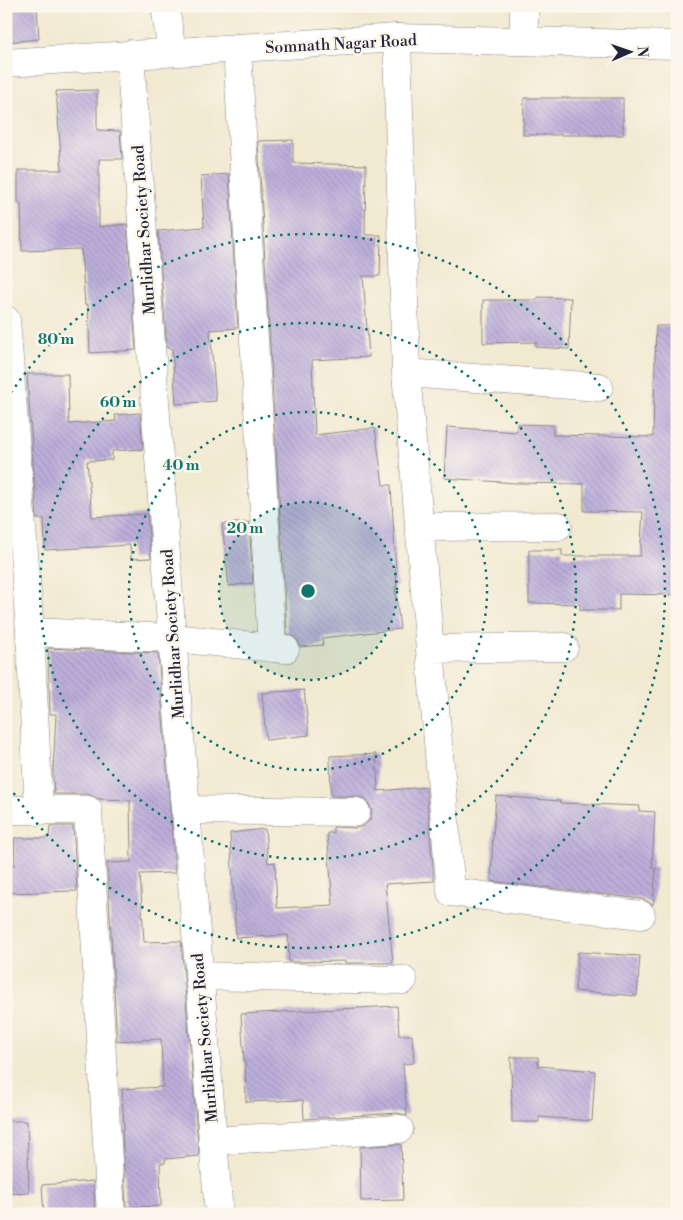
<svg xmlns="http://www.w3.org/2000/svg" width="683" height="1220" viewBox="0 0 683 1220" font-family="'Libre Bodoni',serif">
<style>
.building{fill:url(#building-back-hatch)}
.lines{fill:none;stroke-linecap:round;stroke-linejoin:round}
.minor-casing{stroke:#8a8686;stroke-width:29}
.tertiary-casing{stroke:#8a8686;stroke-width:29}
.minor{stroke:#fff;stroke-width:28}
.tertiary{stroke:#fff;stroke-width:28}
.ring{fill:none;stroke:#0f766e;stroke-width:2.5;stroke-dasharray:2.5 5}
.labels{text-anchor:middle;stroke-width:5;stroke-linejoin:round;paint-order:stroke}
.street-label{font-size:16px;fill:#22223b;stroke:#fbf7ec}
.centre{fill:#0f766e;stroke:#fbf7ec;stroke-width:2.5}
.ring-label{font-size:15px;text-anchor:middle;font-weight:bold;fill:#0f766e;stroke:#fbf7ec;stroke-width:5;stroke-linejoin:round;paint-order:stroke}
</style>
<defs>
<pattern id="building-back-hatch" width="6" height="6" patternUnits="userSpaceOnUse" patternTransform="scale(1.25)"><rect width="6" height="6" fill="#bcafda"/><path d="M-1 5l2 2M0 0l6 6M5-1l2 2" fill="none" stroke="#a196bc"/></pattern>
</defs>
<rect width="100%" height="100%" fill="#fbf7ec"/>
<filter id="ink" filterUnits="userSpaceOnUse"><feTurbulence type="fractalNoise" baseFrequency=".02" numOctaves="2"/><feDisplacementMap in="SourceGraphic" scale="10" xChannelSelector="R" yChannelSelector="G"/><feConvolveMatrix kernelMatrix="1 2 1 2 8 2 1 2 1" color-interpolation-filters="sRGB"/></filter>
<filter id="wash" filterUnits="userSpaceOnUse"><feTurbulence type="fractalNoise" baseFrequency=".0096" numOctaves="4" result="noise"/><feDisplacementMap in="SourceGraphic" scale="20" xChannelSelector="R" yChannelSelector="G"/><feGaussianBlur stdDeviation="1.12" result="paint"/><feColorMatrix in="noise" values="0 0 0 0 0 0 0 0 0 0 0 0 0 0 0 0 0 1.4 0 .05"/><feComposite in="paint" operator="in"/></filter>
<g filter="url(#wash)">
<rect width="100%" height="100%" fill="#f2e9d1"/>
<g id="blocks">
<!-- building -->
<path class="building" d="M6,6H37L39,39L6,42Z
M97,90V130L120,131L122,159H99V227L127,224L136,350L90,353L88,304L85,305L81,249L22,251L21,203H18V170H62L56,91Z
M524,98H623V135H523Z
M293,140V163L366,165L365,235H381L380,276H363L369,357L312,360L315,435L375,428L383,485H391L397,587H395L400,629L322,638L323,645L300,647L299,642L294,637L287,634L258,141Z
M229,174L238,328L210,330L216,401L176,404L172,348H167L158,231L204,227L201,176Z
M538,297L571,298L569,349L536,347V342L483,343V300H538Z
M656,326H677V595L619,594V610H580V604L529,603V550H562V556H640L643,512L584,511V484L516,483L444,478L447,427L517,432V424L553,425V435L653,437Z
M27,374H68L69,424L116,421L115,415L140,413L143,449L112,451V460L87,461L92,517L147,514L151,558L131,559L130,545L45,550L44,519H37Z
M249,522L253,583L229,586L222,524Z
M48,648L158,653L175,873L140,874L144,942L181,941L199,1156L165,1159V1163H160L161,1206L126,1207L122,1130H124L122,1089L163,1087L161,1039L117,1041L107,863L131,862L130,800L98,799L88,794H54L53,772L56,714H50Z
M304,690L309,735L266,740L262,693Z
M376,754L378,791L426,787L434,881L385,884L393,963H345V961L289,962L288,935L236,938L230,833L265,829L268,863L275,862L277,908L333,905L327,833H333V827L356,828L363,826L370,820L372,812L369,804L364,798L356,796H331L330,756Z
M496,796L560,801V803L640,806L639,811L655,812L652,868H656L653,905L643,899L491,881L493,835Z
M50,826H73L77,891L6,893V865H15L14,838H49Z
M578,952L640,956L637,996L575,991Z
M397,1006L399,1035H412L414,1063L403,1064L407,1116L398,1113L304,1119L303,1100L246,1102L245,1062H244L241,1014Z
M511,1057H538V1066L595,1071L592,1121L539,1117V1122H512Z
M6,1121H27L29,1193L6,1194Z
M401,1144L403,1200L361,1201L360,1147Z
M93,1181L95,1212L44,1214L42,1185Z"/>
</g>
</g>
<g filter="url(#ink)">
<use href="#blocks" fill-opacity="0" stroke="#8a8686" stroke-width="1"/>
<g class="lines">
<!-- minor casing -->
<g class="minor-casing">
<path id="minor" d="M165,6L172,52
M397,38L406,373L451,892L641,915
M524,41V6
M237,48L272,648
M130,54L172,638L219,1214
M6,320L30,632L39,811
M406,373L599,387
M419,527L558,526
M30,632L172,638L285,649
M430,649L564,647
M6,810H88L111,1214
M185,810L356,812
M199,976L403,980
M212,1141L399,1129"/>
</g>
<!-- tertiary casing -->
<g class="tertiary-casing">
<path id="tertiary" d="M6,63L397,38L677,45"/>
</g>
<!-- minor -->
<use href="#minor" class="minor"/>
<!-- tertiary -->
<use href="#tertiary" class="tertiary"/>
</g>
</g>
<!-- distance rings -->
<circle cx="308" cy="591" r="89" fill="#0f766e" fill-opacity=".12"/>
<g class="ring">
<circle cx="308" cy="591" r="89"/>
<circle cx="308" cy="591" r="179"/>
<circle cx="308" cy="591" r="268"/>
<path d="M7 399A357 357 0 1 1 7 783"/>
</g>
<g class="labels">
<!-- street labels -->
<g class="street-label">
<text transform="translate(341 43) rotate(-3)" y="6">Somnath Nagar Road</text>
<text transform="translate(143 230) rotate(-94)" y="6">Murlidhar Society Road</text>
<text transform="translate(172 634) rotate(-94)" y="6">Murlidhar Society Road</text>
<text transform="translate(204 1038) rotate(-95)" y="6">Murlidhar Society Road</text>
</g>
</g>
<circle cx="308" cy="591" r="8" class="centre"/>
<g class="ring-label">
<text x="56" y="344">80 m</text>
<text x="118" y="407">60 m</text>
<text x="181" y="470">40 m</text>
<text x="245" y="533">20 m</text>
</g>
<!-- margin -->
<rect width="683" height="1220" fill="none" stroke="#fbf7ec" stroke-width="25"/>
<!-- north arrow -->
<g transform="translate(630 52) rotate(88)" stroke="#fbf7ec" stroke-width="4" paint-order="stroke">
<path d="M0-4L9 19L0 12L-9 19Z" fill="#22223b"/>
<text y="-8" font-size="14" font-weight="bold" text-anchor="middle" fill="#22223b">N</text>
</g>
</svg>
